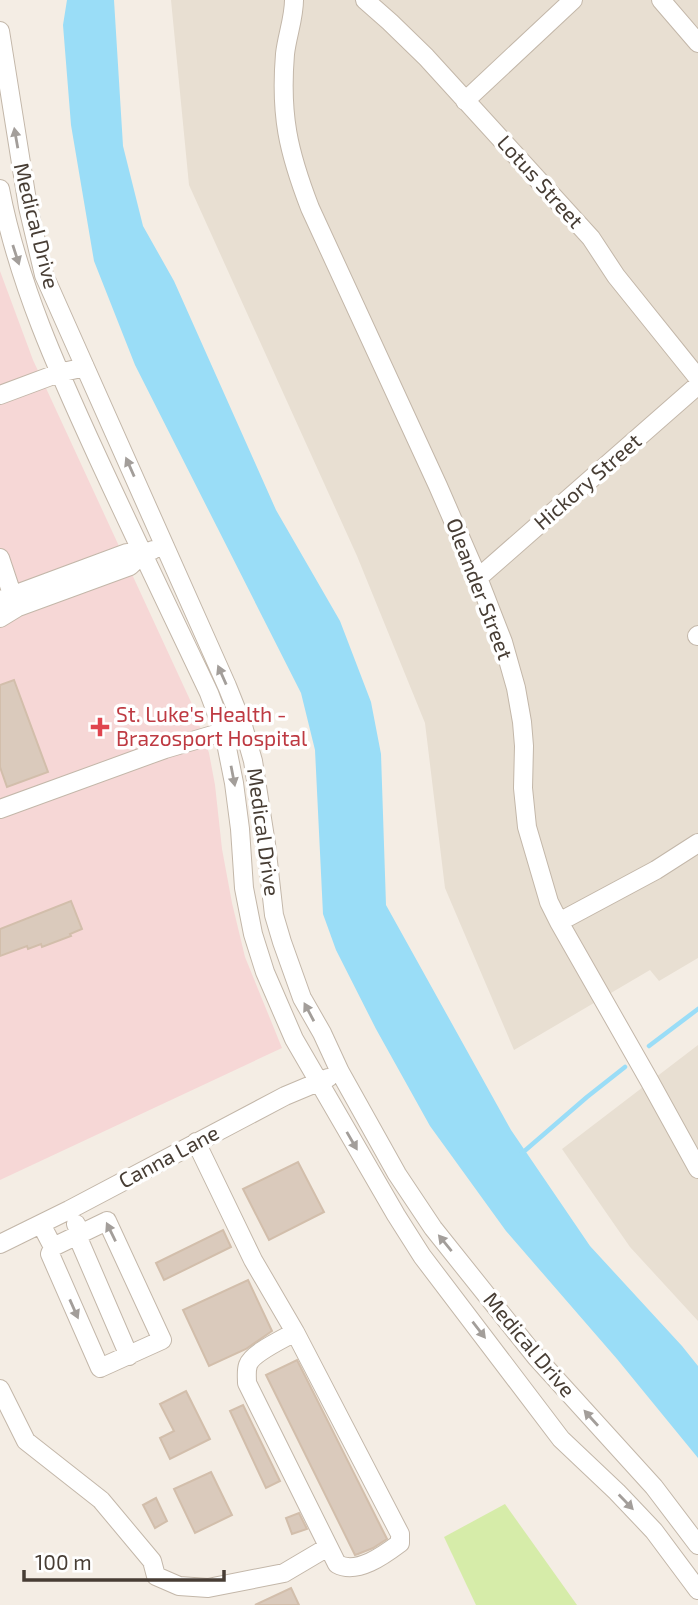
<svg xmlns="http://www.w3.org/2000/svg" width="698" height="1605" viewBox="0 0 698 1605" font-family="'Exo 2',sans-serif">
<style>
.residential{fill:#e8dfd2}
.medical{fill:#f6d7d6}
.green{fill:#d6eca9}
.water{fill:#9addf7}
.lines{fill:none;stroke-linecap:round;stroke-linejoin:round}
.stream{stroke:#9addf7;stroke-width:4.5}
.building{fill:#dacabc;stroke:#d2beab;stroke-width:2}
.minor-casing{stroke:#c3b7a9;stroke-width:20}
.minor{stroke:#fff;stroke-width:18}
.oneway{fill:#a39e9a}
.health-dot{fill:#e0444e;stroke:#fff;stroke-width:2.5}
.labels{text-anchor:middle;stroke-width:7;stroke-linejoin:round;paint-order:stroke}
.street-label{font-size:21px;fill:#473d34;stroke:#fff}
.health-label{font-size:21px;fill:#be3a42;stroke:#fff;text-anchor:start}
</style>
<rect width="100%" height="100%" fill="#f4ede4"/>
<!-- residential -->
<path class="residential" d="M171,0H698V958L659,981L650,970L514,1050L445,888L425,723L357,556L189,185Z
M698,1045V1321L630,1247L562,1149Z"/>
<!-- medical -->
<path class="medical" d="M0,271L33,360L191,702L209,753L215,785L222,849L232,903L245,957L282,1048L0,1180Z"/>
<!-- green -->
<path class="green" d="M505,1504L577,1605H476L444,1537Z"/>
<!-- water -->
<path class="water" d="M67,0H114L123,146L143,226L174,281L276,510L340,621L371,702L381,754L386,905L511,1130L590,1246L682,1346L698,1366V1458L617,1359L506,1231L430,1126L376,1029L336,950L323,914L315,750L301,693L135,365L94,261L71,125L63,25Z"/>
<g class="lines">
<!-- stream -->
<path class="stream" d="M649,1046L698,1009
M521,1154L587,1097L625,1067"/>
</g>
<!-- building -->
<path class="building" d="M14,680L48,772L7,787L0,767V685Z
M71,901L82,929L70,934L71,936L42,947L41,944L28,949L27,946L0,956V929Z
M298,1162L324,1212L269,1240L243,1189Z
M223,1230L231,1247L164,1280L156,1263Z
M248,1280L272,1331L246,1349L209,1366L183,1310Z
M297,1360L387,1539L373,1548L358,1554L355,1555L266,1375Z
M186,1391L210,1439L170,1459L160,1438L174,1431L160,1404Z
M243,1405L280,1481L266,1488L230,1411Z
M211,1472L232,1515L195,1533L174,1489Z
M156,1498L167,1521L155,1528L143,1505Z
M299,1513L307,1529L292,1534L286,1518Z
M291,1588L299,1605H255Z"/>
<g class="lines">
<!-- minor casing -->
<g class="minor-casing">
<path id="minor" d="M294,0C294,18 287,36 285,54C280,115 288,151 310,208L438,486L478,578L503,642L516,688L522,722L524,746L523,788L527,827L549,902L559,922L649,1080L698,1169
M365,0L390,22L426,57L591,238L616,276L698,378
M661,0L698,43
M0,31L28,207L44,275L227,686L243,726L253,761L266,844L274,915L282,942L302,998L322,1033L340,1072L397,1174L433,1228L536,1357L654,1487L698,1545
M465,101L573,0
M0,189C18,283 58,371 98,458C134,536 172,615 209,693L224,733L234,783L240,829L244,888L253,934L265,972L294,1039L396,1215L422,1256L561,1439L617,1492L654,1531L698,1590
M0,395L59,373L85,367
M0,558L12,594
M478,578L698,385
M0,600L127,553L143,554
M0,618L18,607L130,566L143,554L153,550
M697,636L698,635
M0,809L165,749L233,729
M559,922L656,870L698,843
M196,1142L253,1260L295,1332L400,1534V1543C384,1555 357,1575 337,1564L247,1383C247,1377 246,1371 248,1365C252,1353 283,1339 295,1332
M41,1224L53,1247L50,1254L100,1368L162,1340L107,1221L53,1247
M76,1224L80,1233L79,1240L129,1356
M0,1244L69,1210L285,1096L328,1078
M0,1389L26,1441L101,1500L152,1561L156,1576L179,1586L208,1588L284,1573L328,1547"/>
</g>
<!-- minor -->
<use href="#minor" class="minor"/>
</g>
<!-- one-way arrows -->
<defs><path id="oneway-solid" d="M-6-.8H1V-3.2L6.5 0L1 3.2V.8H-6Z" transform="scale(1.75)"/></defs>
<g class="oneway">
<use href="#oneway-solid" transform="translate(16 138) rotate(-100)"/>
<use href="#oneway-solid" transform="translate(16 255) rotate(72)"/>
<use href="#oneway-solid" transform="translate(130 467) rotate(-114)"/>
<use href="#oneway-solid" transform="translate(222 675) rotate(-114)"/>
<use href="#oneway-solid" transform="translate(233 776) rotate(79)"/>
<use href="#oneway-solid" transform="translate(309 1012) rotate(-118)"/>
<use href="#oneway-solid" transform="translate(352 1141) rotate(60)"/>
<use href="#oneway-solid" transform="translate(111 1232) rotate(-116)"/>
<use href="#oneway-solid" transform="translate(445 1243) rotate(-129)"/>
<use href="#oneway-solid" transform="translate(74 1309) rotate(66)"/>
<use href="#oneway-solid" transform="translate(479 1330) rotate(52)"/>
<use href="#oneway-solid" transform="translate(591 1418) rotate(-132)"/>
<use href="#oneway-solid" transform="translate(626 1502) rotate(46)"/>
</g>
<!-- markers -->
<path class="health-dot" d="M96.5 716.5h7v7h7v7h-7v7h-7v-7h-7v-7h7z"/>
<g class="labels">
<!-- street labels -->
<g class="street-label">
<text transform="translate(540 182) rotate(48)" y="7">Lotus Street</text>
<text transform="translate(36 226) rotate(76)" y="7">Medical Drive</text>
<text transform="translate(588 482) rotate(-41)" y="7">Hickory Street</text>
<text transform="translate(479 589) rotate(69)" y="7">Oleander Street</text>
<text transform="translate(263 832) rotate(82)" y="7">Medical Drive</text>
<text transform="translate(169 1157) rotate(-28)" y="7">Canna Lane</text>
<text transform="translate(529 1345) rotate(50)" y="7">Medical Drive</text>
</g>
<!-- health labels -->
<g class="health-label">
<text x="116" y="722">St. Luke's Health -<tspan x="116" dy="24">Brazosport Hospital</tspan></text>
</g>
</g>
<!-- scale -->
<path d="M24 1570v10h200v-10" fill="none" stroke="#473d34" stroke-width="3.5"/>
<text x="35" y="1570" font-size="21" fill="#473d34" stroke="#ffffff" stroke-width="5" paint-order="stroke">100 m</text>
</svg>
